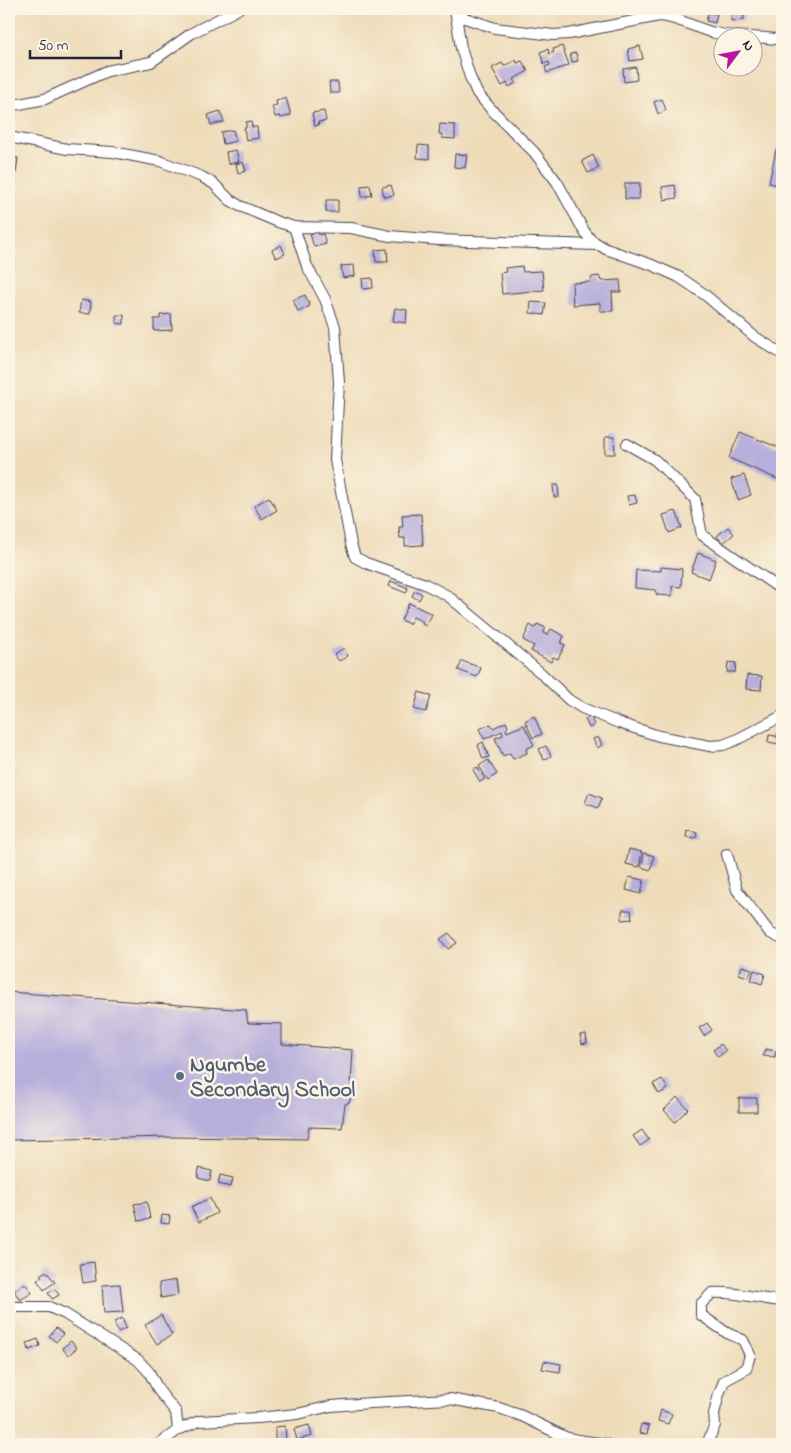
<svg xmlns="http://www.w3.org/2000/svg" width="791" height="1453" viewBox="0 0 791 1453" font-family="'Indie Flower',sans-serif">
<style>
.building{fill:#b7afdb}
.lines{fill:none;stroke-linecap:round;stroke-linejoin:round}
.minor-casing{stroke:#413e4e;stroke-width:12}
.minor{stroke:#fff;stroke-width:10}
.service-dot{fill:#5c6f8a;stroke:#fcf5e5;stroke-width:2}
.labels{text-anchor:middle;stroke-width:5;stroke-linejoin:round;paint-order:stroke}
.service-label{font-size:22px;font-weight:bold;fill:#4e5e75;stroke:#fcf5e5;text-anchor:start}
</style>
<rect width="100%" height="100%" fill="#fcf5e5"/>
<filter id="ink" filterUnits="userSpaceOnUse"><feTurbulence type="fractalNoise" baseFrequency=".02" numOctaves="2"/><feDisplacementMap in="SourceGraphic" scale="10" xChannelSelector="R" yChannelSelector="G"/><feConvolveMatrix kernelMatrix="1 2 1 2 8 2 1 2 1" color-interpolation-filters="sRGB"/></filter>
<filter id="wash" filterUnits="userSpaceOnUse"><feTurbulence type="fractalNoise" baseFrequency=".0096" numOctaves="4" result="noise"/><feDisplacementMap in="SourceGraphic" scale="20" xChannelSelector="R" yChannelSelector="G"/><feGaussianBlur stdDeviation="1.12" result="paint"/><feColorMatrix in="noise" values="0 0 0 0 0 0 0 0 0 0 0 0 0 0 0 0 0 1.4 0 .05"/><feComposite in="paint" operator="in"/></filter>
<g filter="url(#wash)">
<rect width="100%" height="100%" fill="#eedcb9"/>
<g id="blocks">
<!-- building -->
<path class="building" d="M731,12H743L744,20L731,21Z
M708,13L717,14L715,23L706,21Z
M562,46L569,65L547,73L545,67L550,65L549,62L544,64L540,52L548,49L549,54L554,52L553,49Z
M640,46L643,59L630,61L628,49Z
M576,53L578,61L572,62L570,54Z
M516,60L517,63L522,61L528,71L514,79L516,83L509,87L507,83L502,86L492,68L502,63L504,66Z
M636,67L637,80L624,82L623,69Z
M329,82H338L339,93H330Z
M286,98L291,115L281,118L280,116L275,117L272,106L277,105L276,101Z
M662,99L666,110L658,114L654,102Z
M220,111L224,122L211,125L208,115Z
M324,111L326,121L318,122L319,125L315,126L312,113Z
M251,121L252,127H257L258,138L246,140L244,128H246V122Z
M440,124L455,125V139L442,138V134H439Z
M233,130L236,141L223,144L221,132Z
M418,145L429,146V159L417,158Z
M236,150L239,162L228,164L226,152Z
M776,150L782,151V186L769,183Z
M455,154L467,155L465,168L454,167Z
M593,155L599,168L588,173L582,161Z
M9,157L18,158L16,173L9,172Z
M243,162L246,171L238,173L236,164Z
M625,183H640L639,199H625Z
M370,185L372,195L362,197L361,186Z
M391,185L394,195L384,197L382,187Z
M675,185L677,198L664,200L662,187Z
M326,200H338V212H326Z
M318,232L319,235L323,234L326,244L314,247L310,234Z
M281,245L285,254L276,258L272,250Z
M387,249L388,262H376L375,250Z
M354,265L355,276L343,278L341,266Z
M522,266L523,272L542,271L544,290L502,294L500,273L506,272L505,268Z
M599,276L601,281L620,280L621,292H612L613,311H600V303L573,305L572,283L590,282L592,277Z
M372,278L373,288L363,289L362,279Z
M305,295L310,306L298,312L293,300Z
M81,300L91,302L90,314L79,313Z
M531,302L546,303L544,315L530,313Z
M395,308L407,310L406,323L393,321Z
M171,314L172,330L154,331V319H160V315Z
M116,315H124V324L116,323Z
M740,432L782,449V481L729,458Z
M605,437H614L615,454H605Z
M744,475L751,495L738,500L731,479Z
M553,485H558L559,497H554Z
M635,495L637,503L629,505L627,496Z
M269,497L277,510L262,519L254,506Z
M676,511L682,528L669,533L663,515Z
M421,514L423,545L405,546V538H400L399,527H403L402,515Z
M728,527L734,534L723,543L717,536Z
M698,553L716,560L709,579L691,572Z
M661,567L682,569L681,587L672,586V596L657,595L655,590L635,588L636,570L661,571Z
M391,581L408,588L406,593L389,586Z
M415,590L422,594L419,600L412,596Z
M409,603L432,614L426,626L422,624L423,622L413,617L409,624L401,620Z
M537,624L546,628L543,633L547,635L551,629L564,636L561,643L565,645L558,659L553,657L551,662L531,651L534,646L523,640L530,625L535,628Z
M344,648L348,656L339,661L334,654Z
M462,661L481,668L477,677L458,670Z
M728,662L736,663L735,672H727Z
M747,675L762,676L761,690L746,689Z
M419,692L431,696L426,712L414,709Z
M534,716L542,734L533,738L525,721Z
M591,717L594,725L589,728L585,719Z
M506,722L508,727L506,729L507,732L524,725L534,745L526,749L527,753L513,759L510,753L503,756L495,738L503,735L502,731L484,739L479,729L491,724L493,728Z
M769,735L781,737L779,744L768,742Z
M598,737L602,745L597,748L593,739Z
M483,742L489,757L483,759L478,745Z
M546,746L551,756L544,760L539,749Z
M488,760L497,774L488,780L479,766Z
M477,767L485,779L480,782L473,770Z
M589,793L602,798L598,808L585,803Z
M687,830L697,832L696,838L686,837Z
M629,849L642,852L639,867L626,864Z
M644,853L654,856L651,870L641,867Z
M629,877L644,880L641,894L626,890Z
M622,910H631L632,919L622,920Z
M449,933L457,943L448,949L440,939Z
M742,966L752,969L748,977L739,974Z
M754,970L765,974L762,984L751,980Z
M9,992L246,1010L248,1023L282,1024V1044L353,1050L350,1102L345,1104L342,1128L309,1127L307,1139L174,1137L9,1140Z
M707,1023L712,1030L704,1036L699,1028Z
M586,1034L587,1043L582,1044L580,1035Z
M721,1044L726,1051L718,1057L713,1050Z
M765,1049L776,1051L775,1057L763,1056Z
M662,1079L668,1089L659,1094L653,1084Z
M677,1097L688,1109L675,1122L664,1110Z
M739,1098H757V1112H739Z
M642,1130L649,1140L640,1146L633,1136Z
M199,1168L212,1171L210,1181L198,1178Z
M220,1175L233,1178L231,1187L218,1184Z
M210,1198L217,1213L199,1222L191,1207Z
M147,1202L150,1219L138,1221L134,1204Z
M162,1215L170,1216L169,1224L161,1223Z
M94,1262L96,1281L83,1283L80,1264Z
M46,1271L55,1282L44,1290L37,1280L42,1277L40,1275Z
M176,1280L178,1295L161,1298L159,1283Z
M25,1283L32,1293L20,1300L14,1291Z
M120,1284L123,1312L104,1313L102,1285Z
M55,1289L59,1295L52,1299L48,1293Z
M161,1315L172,1335L157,1344L145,1325Z
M122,1318L126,1328L118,1332L114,1322Z
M56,1328L63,1334L56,1342L49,1336Z
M38,1339L40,1346L29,1350L27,1343Z
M71,1341L77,1348L68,1355L62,1348Z
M544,1361L561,1364L560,1372L542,1369Z
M661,1410L672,1414L668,1424L658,1421Z
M641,1424L649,1426L647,1434L639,1433Z
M309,1425L312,1436L297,1440L294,1429Z
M285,1426L286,1440H275V1427Z"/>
</g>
</g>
<g filter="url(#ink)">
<use href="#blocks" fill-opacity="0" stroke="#413e4e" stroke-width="1"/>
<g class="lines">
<!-- minor casing -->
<g class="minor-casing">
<path id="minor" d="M455,9L461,48L470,77L477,93L491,109L534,152L557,182L584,231L591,240L606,249L652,265L679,277L704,294L755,337L782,354
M456,15L495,28L553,35L569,34L659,16C679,17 696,29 715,33C737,38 760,36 782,40
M9,106L45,99L107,71L151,62L192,33L238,9
M9,137L67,149L113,152L160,161L202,177L214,184L230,200L240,206L278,222L294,227L351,228L390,236L438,240L597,245
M294,227L307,266L325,299L335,327L339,382L335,460L351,544L355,557L366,563L425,584L448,596L541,673L569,700L582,708L619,723L659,736L710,746L723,745L736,740L782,716
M627,444L655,460L695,499L702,535L782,590
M727,854L737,890L770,933L782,939
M9,1307H49L65,1314L138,1360L149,1372L159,1391L176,1412L178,1430
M159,1444L178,1430L199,1421L258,1418L297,1414L331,1406L371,1403L450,1399L499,1408L522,1416L565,1437L578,1440L606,1444
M556,1444L559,1434
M707,1444L715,1425L714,1414L719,1394L724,1381L746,1369L750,1355L743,1340L727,1333L701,1315V1304L712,1293C735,1291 759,1299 782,1301"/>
</g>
<!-- minor -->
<use href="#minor" class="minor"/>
</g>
</g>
<!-- markers -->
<circle class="service-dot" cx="180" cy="1076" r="5"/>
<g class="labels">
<!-- service labels -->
<g class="service-label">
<text x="190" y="1071">Ngumbe<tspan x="190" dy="25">Secondary School</tspan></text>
</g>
</g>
<!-- margin -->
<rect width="791" height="1453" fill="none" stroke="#fcf5e5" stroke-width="30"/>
<!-- north arrow -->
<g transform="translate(738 52) rotate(58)"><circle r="24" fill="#fcf5e5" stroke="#a5a1a1"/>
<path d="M0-4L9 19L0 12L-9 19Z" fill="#b5179e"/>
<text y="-8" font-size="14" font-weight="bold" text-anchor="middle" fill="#22223b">N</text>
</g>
<!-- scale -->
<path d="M30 50v8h91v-8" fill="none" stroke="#22223b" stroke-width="2.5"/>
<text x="38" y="50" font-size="15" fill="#22223b" stroke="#fcf5e5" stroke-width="4" paint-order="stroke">50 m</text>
</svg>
